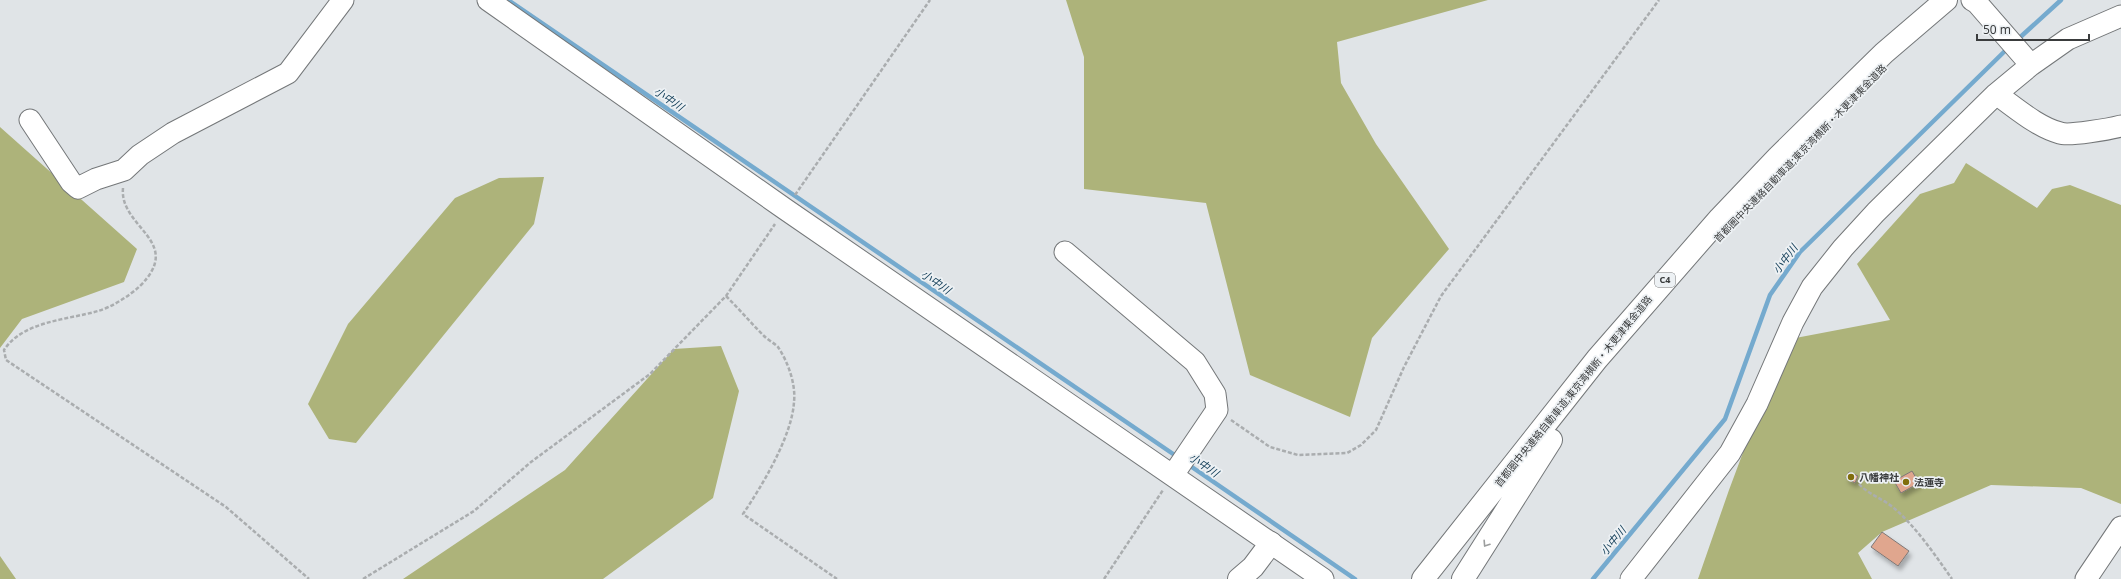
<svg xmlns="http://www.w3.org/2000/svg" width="2121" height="579" viewBox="0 0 2121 579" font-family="'Noto Sans','Noto Sans JP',sans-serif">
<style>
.forest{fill:#adb37a}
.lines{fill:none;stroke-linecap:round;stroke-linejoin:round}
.stream{stroke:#75aace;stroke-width:4.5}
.building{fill:#e0a68e;stroke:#7d7877;filter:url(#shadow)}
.minor-casing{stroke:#747779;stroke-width:23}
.highway-casing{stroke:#747779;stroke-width:24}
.path{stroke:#aaadaf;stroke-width:2.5;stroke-dasharray:4 2;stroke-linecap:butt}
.minor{stroke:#fff;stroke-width:21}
.highway{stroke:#fff;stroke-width:22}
.oneway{stroke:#9c9e9e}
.poi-dot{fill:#806e0c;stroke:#edf1f4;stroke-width:1.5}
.labels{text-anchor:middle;stroke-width:3.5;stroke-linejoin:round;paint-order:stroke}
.shield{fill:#edf1f4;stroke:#707274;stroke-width:1}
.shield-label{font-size:9px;font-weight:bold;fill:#3a3c3d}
.street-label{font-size:10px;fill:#3a3c3d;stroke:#edf1f4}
.poi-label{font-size:10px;font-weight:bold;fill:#3a3c3d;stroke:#edf1f4;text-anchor:start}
.water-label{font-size:11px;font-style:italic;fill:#133e58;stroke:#edf1f4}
</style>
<defs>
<filter id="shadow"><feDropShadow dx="2.5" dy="4.5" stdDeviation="2" flood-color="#0004"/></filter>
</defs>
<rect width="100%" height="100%" fill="#e0e4e7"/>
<!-- forest -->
<path class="forest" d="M1066,0H1488L1337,42L1341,83L1376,144L1449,249L1372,338L1350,417L1250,375L1206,203L1084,189V57Z
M0,127L137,249L124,282L22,319L0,348Z
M1966,163L2037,208L2052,189L2070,185L2121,205V504L2081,488L1991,485L1882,532L1858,553L1872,579H1698L1729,490L1785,340L1890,320L1857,264L1920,194L1954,183Z
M544,177L534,224L356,443L329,439L308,404L348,324L455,198L499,178Z
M721,346L739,391L713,498L603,579H403L565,470L674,349Z
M0,556L16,579H0Z"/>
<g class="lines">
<!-- stream -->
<path class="stream" d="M508,0L1179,458
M2016,41L2061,0
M1186,463L1355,579
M1593,579L1725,419L1770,295L1800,252L2009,47"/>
</g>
<!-- building -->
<path class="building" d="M1912,471L1919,483L1901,493L1894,481Z
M1849,472L1858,476L1855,483L1846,478Z
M1882,532L1909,551L1898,566L1871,547Z"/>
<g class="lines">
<!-- minor casing -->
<g class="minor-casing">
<path id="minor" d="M488,0L785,209L1323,579
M1972,0L1977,3L2031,65
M1996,94C2015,107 2037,127 2060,133C2069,136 2110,129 2121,126
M30,120L71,182L78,188L96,179L124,170L140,155L173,133L288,73L343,0
M1065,252L1195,362L1215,394L1217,410L1173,475
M1631,579L1730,453L1757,404L1793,322L1812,287L1843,248L1876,212L1996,94L2031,65L2068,39L2121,16
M2086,579L2121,527"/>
</g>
<!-- highway casing -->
<g class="highway-casing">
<path id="highway" d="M1239,579L1253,567L1271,543
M1423,579L1597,359L1720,218L1778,157L1884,53L1946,0
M1463,579L1551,440"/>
</g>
<!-- path -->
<path class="path" d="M123,188C119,228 185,241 140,286C129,296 112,307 98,311C67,320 23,321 4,350L6,360L226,507L309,579
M795,195L930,0
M726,296C739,309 751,323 764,336C768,340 774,343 778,347C788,362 796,384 794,402C792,436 762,486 743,514L837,579
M1231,420L1270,447L1298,455L1347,453L1361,445L1376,430L1404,367L1441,296L1659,0
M1859,484C1869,495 1884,499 1895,509C1917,528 1935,555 1952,579
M363,579L474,511L531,462L650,374L726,296L775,224
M1104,579L1163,490"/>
<!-- minor -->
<use href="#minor" class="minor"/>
<!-- highway -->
<use href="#highway" class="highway"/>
</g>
<!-- one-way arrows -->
<defs><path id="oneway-chevron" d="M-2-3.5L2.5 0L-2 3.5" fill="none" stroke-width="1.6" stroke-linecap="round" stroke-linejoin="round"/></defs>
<use class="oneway" href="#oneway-chevron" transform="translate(1486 544) rotate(123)"/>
<!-- markers -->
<g class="poi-dot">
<circle cx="1851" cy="477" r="4"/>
<circle cx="1906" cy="482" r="4"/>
</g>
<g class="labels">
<!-- shield labels -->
<rect class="shield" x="1655" y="273" width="20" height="14" rx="3"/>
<g class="shield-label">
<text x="1665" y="283">C4</text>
</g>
<!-- street labels -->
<g class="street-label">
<text transform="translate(1800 153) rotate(-46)" y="4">首都圏中央連絡自動車道;東京湾横断・木更津東金道路</text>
<text transform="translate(1573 391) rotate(-51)" y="4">首都圏中央連絡自動車道;東京湾横断・木更津東金道路</text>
</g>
<!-- poi labels -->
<g class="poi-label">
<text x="1859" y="481">八幡神社</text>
<text x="1914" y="486">法蓮寺</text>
</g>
<!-- water labels -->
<g class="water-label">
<text transform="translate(669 99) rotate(34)" y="4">小中川</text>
<text transform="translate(1785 259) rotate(-53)" y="4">小中川</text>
<text transform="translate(936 282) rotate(34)" y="4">小中川</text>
<text transform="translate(1204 465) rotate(34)" y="4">小中川</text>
<text transform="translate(1613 541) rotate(-50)" y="4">小中川</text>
</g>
</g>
<!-- scale -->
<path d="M1977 34v6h112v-6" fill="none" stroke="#3a3c3d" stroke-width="2"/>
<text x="1983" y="34" font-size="12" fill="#3a3c3d" stroke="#edf1f4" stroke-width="3" paint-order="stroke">50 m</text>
</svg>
